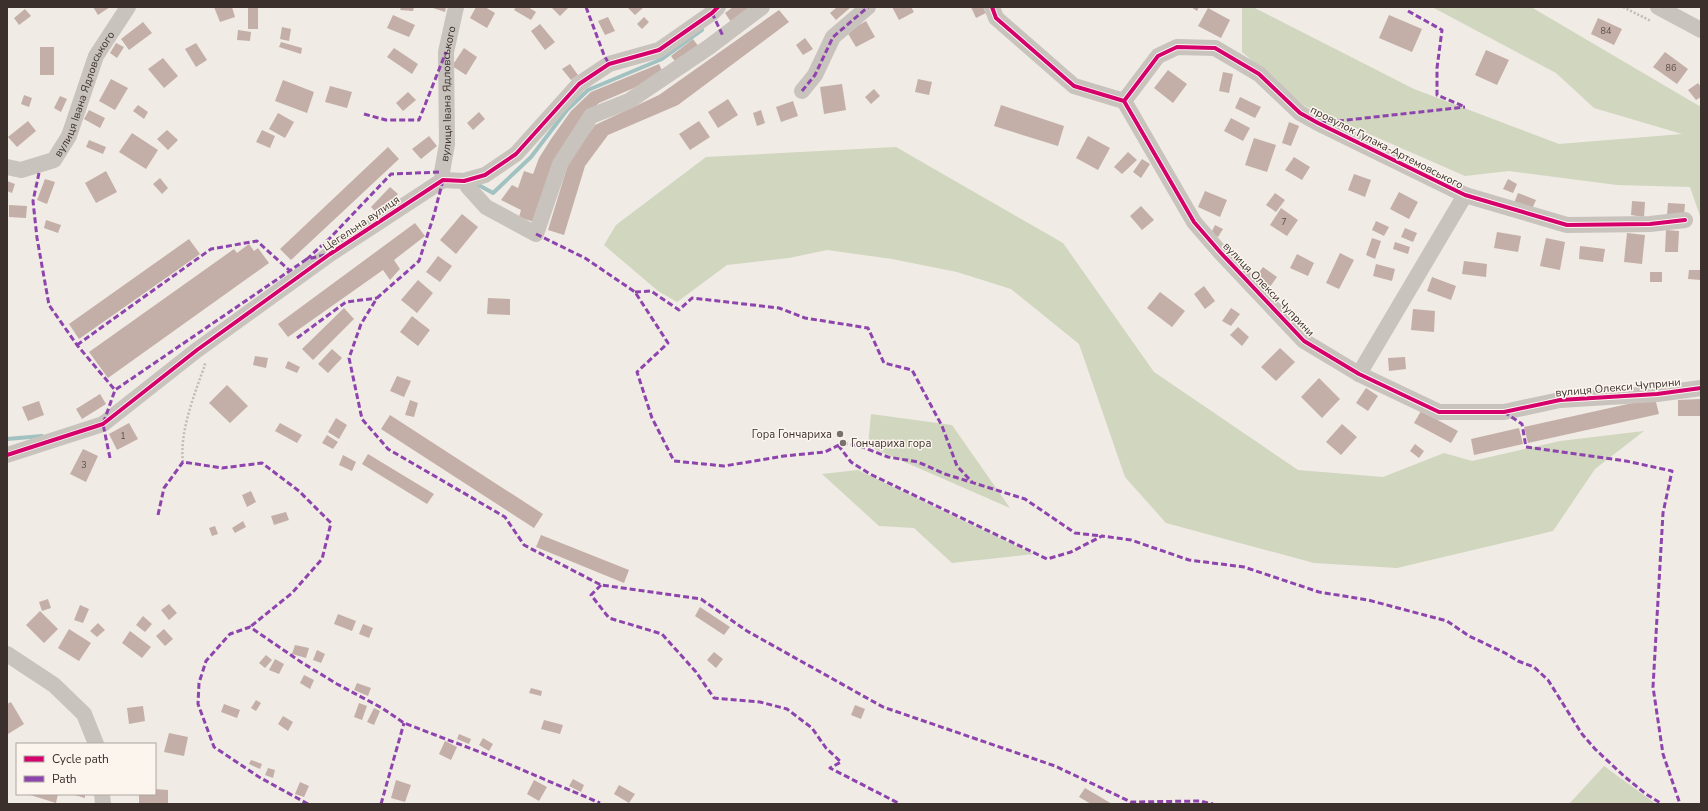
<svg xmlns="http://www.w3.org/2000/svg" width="1708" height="811" viewBox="0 0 1708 811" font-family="'Nunito Sans',sans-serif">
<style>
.green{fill:#d1d6bf}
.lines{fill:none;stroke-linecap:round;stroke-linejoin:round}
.stream{stroke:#a1c2c1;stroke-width:4}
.building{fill:#c3afa7}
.path{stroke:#c2bbb6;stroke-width:2.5;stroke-dasharray:2 2;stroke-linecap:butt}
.minor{stroke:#c9c3be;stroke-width:16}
.quiet{stroke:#8e44ad;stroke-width:3;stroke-dasharray:6 3;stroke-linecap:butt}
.cycleway-casing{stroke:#fbf5ee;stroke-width:6}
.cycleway{stroke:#d6006c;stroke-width:4}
.poi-dot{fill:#7a716c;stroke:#fbf5ee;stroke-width:1.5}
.labels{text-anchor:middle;stroke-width:3;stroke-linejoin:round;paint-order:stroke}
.number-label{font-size:9px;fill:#5d504a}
.street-label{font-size:11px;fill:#3b302b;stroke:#fbf5ee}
.poi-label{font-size:11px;fill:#3b302b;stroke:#fbf5ee;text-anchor:end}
</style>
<rect width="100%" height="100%" fill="#f0ebe5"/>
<!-- green -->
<path class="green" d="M1242,7H1253L1414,89L1559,144L1682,134L1594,108L1556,73L1432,7H1531L1701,107V219L1690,187L1617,185L1509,171L1465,176L1305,106L1242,52Z
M896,147L1063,243L1154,372L1298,470L1383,477L1444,453L1472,461L1560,441L1644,431L1595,469L1553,531L1397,568L1314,563L1166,523L1125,477L1079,344L1011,289L957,272L892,259L827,250L789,258L727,265L677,302L658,291L604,245L616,225L706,157Z
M871,414L952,425L1010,508L868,446Z
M858,470L1033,554L952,563L914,528L879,526L822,474Z
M1604,766L1656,804H1569Z"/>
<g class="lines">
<!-- stream -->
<path class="stream" d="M475,183L493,193L531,157L567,110L588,90L662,59L702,30
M7,439L42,436"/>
</g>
<!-- building -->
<path class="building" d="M93,7H110L98,15Z
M214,7H232L235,17L220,22Z
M248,7H258V29H248Z
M401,7H414L413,11L400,10Z
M430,7H446L445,12Z
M476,7H485L495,13L487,28L470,18Z
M516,7H528L536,12L531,20L514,10Z
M551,7H569L560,16Z
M627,7H644L635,15Z
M733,7H758L733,25L725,13Z
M837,7H851L836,20L830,13Z
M892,7H911L914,12L899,20Z
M971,7H983L986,13L976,18Z
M1191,7H1199L1197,11Z
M1208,8L1230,20L1221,38L1198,26Z
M25,9L31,16L19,25L14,18Z
M779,10L789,22L678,105L608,135L585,166L564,235L548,230L569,161L595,125L659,95Z
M393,15L415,25L409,37L387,28Z
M1389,15L1422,29L1412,52L1379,38Z
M608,17L615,31L605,35L598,21Z
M644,17L649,22L642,29L637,24Z
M1598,18L1622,29L1614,45L1591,34Z
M866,21L875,37L856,47L847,32Z
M143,22L152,33L129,50L121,39Z
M540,24L555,42L545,50L531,31Z
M282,27L291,29L289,41L280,39Z
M238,30L251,32L250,41L237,40Z
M805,38L813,49L803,55L796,45Z
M693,39L699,47L677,64L671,56Z
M281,42L302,48L301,54L279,47Z
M116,43L124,47L117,58L110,53Z
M196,43L207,60L196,67L185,49Z
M40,47H54V75H40Z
M394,48L418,64L412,74L387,57Z
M464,48L477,57L466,75L452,66Z
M1486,50L1509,60L1497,85L1475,75Z
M1665,52L1688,69L1677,84L1653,67Z
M163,58L178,76L164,88L148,69Z
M570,64L578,75L571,80L562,69Z
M659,64L664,75L599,103L588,113L534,222L519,217L521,210L501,200L512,185L518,188L524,171L533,174L539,158L551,139L571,111L591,92Z
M1168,70L1187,84L1173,103L1154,88Z
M1223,72L1233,74L1229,93L1219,91Z
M111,79L128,88L115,110L99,101Z
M918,79L932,82L929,95L915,92Z
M283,80L314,92L307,113L275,101Z
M1698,83L1701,87V97L1696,100L1688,90Z
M842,84L846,110L824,114L820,87Z
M330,86L352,92L347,108L325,102Z
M874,89L880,96L871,104L865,97Z
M408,92L416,100L403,111L396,103Z
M24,95L32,98L29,107L21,104Z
M60,96L67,99L61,112L54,108Z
M1240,97L1261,107L1255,118L1235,108Z
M728,99L738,115L718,128L708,112Z
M793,101L798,116L781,122L776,107Z
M138,105L148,112L144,119L133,111Z
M1001,105L1064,126L1058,146L994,126Z
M89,110L105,118L100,128L84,119Z
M761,110L765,123L757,126L753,113Z
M479,112L485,119L473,130L467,123Z
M278,113L294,122L285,138L269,129Z
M1231,118L1250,128L1243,141L1224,131Z
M28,121L36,131L17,147L8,137Z
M699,121L710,137L690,150L679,134Z
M1289,122L1299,126L1291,146L1282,143Z
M167,130L178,140L168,150L157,139Z
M262,130L275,136L270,148L256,142Z
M132,133L158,150L146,169L119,152Z
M429,136L437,146L421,159L412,149Z
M1088,136L1110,148L1098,170L1076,158Z
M1254,138L1276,145L1267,172L1245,165Z
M89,140L106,147L103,154L86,147Z
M388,147L399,159L291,260L280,249Z
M1128,152L1137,160L1122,174L1114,167Z
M1294,157L1310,167L1302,180L1285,170Z
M1142,159L1150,164L1141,178L1133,172Z
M106,171L117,192L96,203L85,183Z
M1354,174L1371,180L1365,197L1348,190Z
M160,178L168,188L162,194L153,184Z
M45,179L55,182L47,204L37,200Z
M1508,179L1517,184L1513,193L1503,189Z
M7,181L15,184L12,193L7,191Z
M390,187L398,194L378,214L371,207Z
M1205,191L1227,200L1220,217L1198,207Z
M1399,192L1418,202L1409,219L1390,209Z
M1275,193L1285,200L1276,212L1266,205Z
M1518,193L1536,200L1532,209L1514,203Z
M1632,201L1645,202L1644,217L1631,215Z
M1668,203L1685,204L1684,216L1667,215Z
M9,205L27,206L26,218L9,217Z
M1141,206L1154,220L1142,230L1130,216Z
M1281,208L1298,220L1287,236L1270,225Z
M462,214L478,227L456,254L440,240Z
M46,220L61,225L58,233L44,228Z
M1376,221L1389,227L1384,236L1372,230Z
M415,223L425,236L394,260L400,269L390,280L383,270L288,337L278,324Z
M1215,225L1223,229L1218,237L1211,233Z
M1405,228L1417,233L1413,242L1401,237Z
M1666,230L1679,231L1678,252H1665Z
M1497,232L1521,236L1518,252L1494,248Z
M1627,233L1645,235L1642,264L1624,262Z
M1372,238L1381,241L1375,259L1366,255Z
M1546,238L1565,242L1560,270L1540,266Z
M189,239L200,254L79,339L69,324Z
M1395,242L1410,247L1408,254L1393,249Z
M249,244L254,251L258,248L269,263L108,378L89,352L234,249L237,253Z
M1580,246L1605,249L1603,262L1579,259Z
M1340,253L1354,260L1339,289L1326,283Z
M1297,254L1314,263L1308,276L1290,268Z
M438,256L452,266L440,282L426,272Z
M1464,261L1487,264L1486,277L1462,274Z
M1376,264L1395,269L1392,281L1373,276Z
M1263,267L1277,277L1269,288L1255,278Z
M1689,270H1701V280L1688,279Z
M1650,272H1662V282H1650Z
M1432,277L1456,286L1451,300L1427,291Z
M418,280L433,293L417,313L401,300Z
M1204,286L1215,301L1205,309L1194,294Z
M1160,292L1185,311L1172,327L1147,308Z
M488,298L510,299V315L487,314Z
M344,308L354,319L313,360L302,349Z
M1231,308L1240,314L1231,326L1222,321Z
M1413,309L1435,311L1434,332L1411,330Z
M412,316L430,330L418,346L400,332Z
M1238,327L1249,337L1242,346L1230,335Z
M1280,348L1295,362L1276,381L1261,367Z
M332,349L342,358L328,373L318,364Z
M255,356L268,358L266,368L253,365Z
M1405,357L1406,369L1389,371L1388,358Z
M288,361L300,367L297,373L285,368Z
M397,376L411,381L404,397L390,391Z
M1319,378L1340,399L1322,418L1301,397Z
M227,385L248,406L230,423L209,403Z
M1366,388L1378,396L1368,411L1356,403Z
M100,394L106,404L82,419L76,409Z
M1655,398L1659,414L1528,443L1524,427Z
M1701,399V416H1678V400Z
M410,400L418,403L414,417L405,415Z
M39,401L44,415L28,421L22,407Z
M1421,411L1458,431L1451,443L1414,423Z
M390,415L543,514L534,528L381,429Z
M336,418L347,425L339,439L328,432Z
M129,423L138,439L117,450L109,434Z
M280,423L302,435L297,443L275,431Z
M1342,424L1357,437L1341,455L1326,442Z
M1519,428L1523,444L1474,455L1471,439Z
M327,435L338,442L333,449L322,443Z
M1415,444L1424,451L1419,458L1410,451Z
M83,449L98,456L86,482L70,474Z
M368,454L434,494L427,504L362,464Z
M343,455L356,462L352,471L339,465Z
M251,491L256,502L247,507L242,495Z
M286,512L289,520L274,525L271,516Z
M243,521L246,527L235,533L232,528Z
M215,526L218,534L212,536L209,528Z
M541,535L629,570L624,583L536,547Z
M48,599L51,608L42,611L39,602Z
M169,604L177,613L169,620L161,610Z
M80,605L89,609L83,623L74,620Z
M700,607L730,627L724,635L695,616Z
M40,611L58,629L44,643L26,625Z
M338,614L356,621L352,631L334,624Z
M143,616L152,624L145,632L136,625Z
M98,623L105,630L97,637L90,631Z
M363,624L373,628L369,638L359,634Z
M69,629L91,643L79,661L58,648Z
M164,629L173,639L165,646L156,636Z
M130,631L151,647L142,658L122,643Z
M295,645L309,648L306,658L292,654Z
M317,650L325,654L321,663L313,660Z
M714,652L723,659L716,668L707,660Z
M266,655L272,660L265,668L259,663Z
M275,659L284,664L279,674L269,670Z
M304,675L314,680L310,689L300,683Z
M357,683L371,688L368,696L354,690Z
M531,688L542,691L541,696L529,693Z
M256,700L261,703L256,711L251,708Z
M11,702L24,724L8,734L7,704Z
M359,703L367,706L362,720L354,717Z
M224,704L240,710L237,718L221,712Z
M855,705L865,709L861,719L851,715Z
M143,706L145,721L129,724L127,708Z
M374,708L380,711L374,725L367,722Z
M283,716L293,722L288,731L278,724Z
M544,720L563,725L560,734L541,729Z
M169,733L188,737L184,756L164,752Z
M459,734L471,739L469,744L457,739Z
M483,738L493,744L489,751L479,745Z
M445,741L457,747L451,760L439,754Z
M251,760L262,764L260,769L249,764Z
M268,768L275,770L273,778L265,775Z
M573,779L584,785L581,792L569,786Z
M396,780L411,785L405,802L391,798Z
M534,780L547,787L539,801L527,794Z
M300,782L309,786L304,797L295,794Z
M619,785L635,794L629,803L614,794Z
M1085,788L1112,804H1091L1079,797Z
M155,789L168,790V804H139V794H155Z
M27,794H58L56,803Z
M71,794H85V798Z"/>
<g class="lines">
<!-- path -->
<path class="path" d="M1623,7L1651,21
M183,462C179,433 195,392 205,365L204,363"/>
<!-- minor -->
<g class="minor">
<path d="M992,7L996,18L1074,86L1124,101L1194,222L1220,252L1304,341L1359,374L1439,412H1504L1560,400L1657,394L1701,388"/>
<path d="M1658,7L1701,30"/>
<path d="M802,91L815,75L833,37L868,7"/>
<path d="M1124,101L1158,56L1177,47L1215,48L1259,74L1300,113L1318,123L1465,195L1567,225L1650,224L1685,220"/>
<path id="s1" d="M7,167L21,170L54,160L69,136L96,56L128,7"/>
<path id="s2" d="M443,180L442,172L447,144L446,52L456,7"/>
<path d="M468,187L486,207L536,234L560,164L591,116L629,101L709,47L762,7"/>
<path d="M1359,374L1465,195"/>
<path d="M7,455L103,424L197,350L330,254L443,180L464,181L485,175L516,154L579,84L609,64L659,50L712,13L718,7"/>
<path d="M7,654L54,685L84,714L96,744"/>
<path d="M102,794L103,804"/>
</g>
<!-- quiet -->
<path class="quiet" d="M586,7L604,55L609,64
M1408,11L1442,30L1437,68V95L1463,106
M712,13L723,36
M802,91L815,75L833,37L868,7
M364,114L386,120H419L446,52
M1320,123L1465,107
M39,173L33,201L37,238L49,305L77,345L115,390
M443,180L434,215L419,261L377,298L361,324L349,358L362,419L388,449L505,517L524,545L601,585L701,599L747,631L883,707L1055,766L1131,802L1200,801L1213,804
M536,234L585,258L635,292L668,343L637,372L652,418L674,461L724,466L784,456L825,452L843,443L860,446L888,457L918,462L945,474L1025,499L1075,533L1102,536
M325,255L307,259L330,238L391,174L442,172
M635,292L651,291L679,310L692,298L779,308L805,318L868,328L884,363L912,370L942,426L957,466L972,482
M297,338L346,302L377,298
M77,345L211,249L257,241L289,270
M1504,412L1522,424L1526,447L1626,461L1672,471L1663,513L1653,687L1663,754L1680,804
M838,445L851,462L870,474L1047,559L1071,552L1102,536L1131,540L1189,560L1244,567L1319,592L1368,600L1447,621L1469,636L1505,653L1518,661L1534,667L1548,680L1582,734L1595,749L1625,777L1646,794L1662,804
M110,458L103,424L115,390L307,259
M158,515L164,488L183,462L222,468L262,463L299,491L331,523L322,559L292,593L250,627
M601,585L591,595L609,618L662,634L696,672L714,698L760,702L787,709L812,728L826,748L841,762L830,768L900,804
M308,804L259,777L214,747L198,704L199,683L206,661L230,634L250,627L301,662L337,684L382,708L404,723L485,754L600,803
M381,804L404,723"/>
<!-- cycleway casing -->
<g class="cycleway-casing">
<path id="cycleway" d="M992,7L996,18L1074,86L1124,101L1194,222L1220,252L1304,341L1359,374L1439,412H1504L1560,400L1657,394L1701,388
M1124,101L1158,56L1177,47L1215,48L1259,74L1300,113L1318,123L1465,195L1567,225L1650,224L1685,220
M7,455L103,424L197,350L330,254L443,180L464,181L485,175L516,154L579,84L609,64L659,50L712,13L718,7"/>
</g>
<!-- cycleway -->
<use href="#cycleway" class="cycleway"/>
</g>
<!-- markers -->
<g class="poi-dot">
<circle cx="840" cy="434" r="4"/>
<circle cx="843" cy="443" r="4"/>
</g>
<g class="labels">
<!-- number labels -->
<g class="number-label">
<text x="1606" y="34">84</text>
<text x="1671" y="71">86</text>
<text x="1284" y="225">7</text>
<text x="123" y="439">1</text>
<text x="84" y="468">3</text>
</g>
<!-- street labels -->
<g class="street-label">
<text dy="4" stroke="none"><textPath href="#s2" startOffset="87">вулиця Івана Ядловського</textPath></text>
<text dy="4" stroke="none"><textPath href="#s1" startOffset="122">вулиця Івана Ядловського</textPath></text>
<text transform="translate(1387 147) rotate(27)" y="4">провулок Гулака-Артемовського</text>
<text transform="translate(361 223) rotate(-34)" y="4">Цегельна вулиця</text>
<text transform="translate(1269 289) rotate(46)" y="4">вулиця Олекси Чуприни</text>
<text transform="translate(1618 387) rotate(-5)" y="4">вулиця Олекси Чуприни</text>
</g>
<!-- poi labels -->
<g class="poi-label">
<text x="832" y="438">Гора Гончариха</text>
<text x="851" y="447" text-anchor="start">Гончариха гора</text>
</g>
</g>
<!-- border -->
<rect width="1708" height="811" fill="none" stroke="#3b302b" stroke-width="16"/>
<!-- legend -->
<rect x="16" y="743" width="140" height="52" fill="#fbf5ee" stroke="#aea6a0"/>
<rect x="24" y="756" width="20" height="6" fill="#d6006c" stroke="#aea6a0"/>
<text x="52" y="763" font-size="12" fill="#3b302b">Cycle path</text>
<rect x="24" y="776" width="20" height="6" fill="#8e44ad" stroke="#aea6a0"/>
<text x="52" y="783" font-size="12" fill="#3b302b">Path</text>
</svg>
